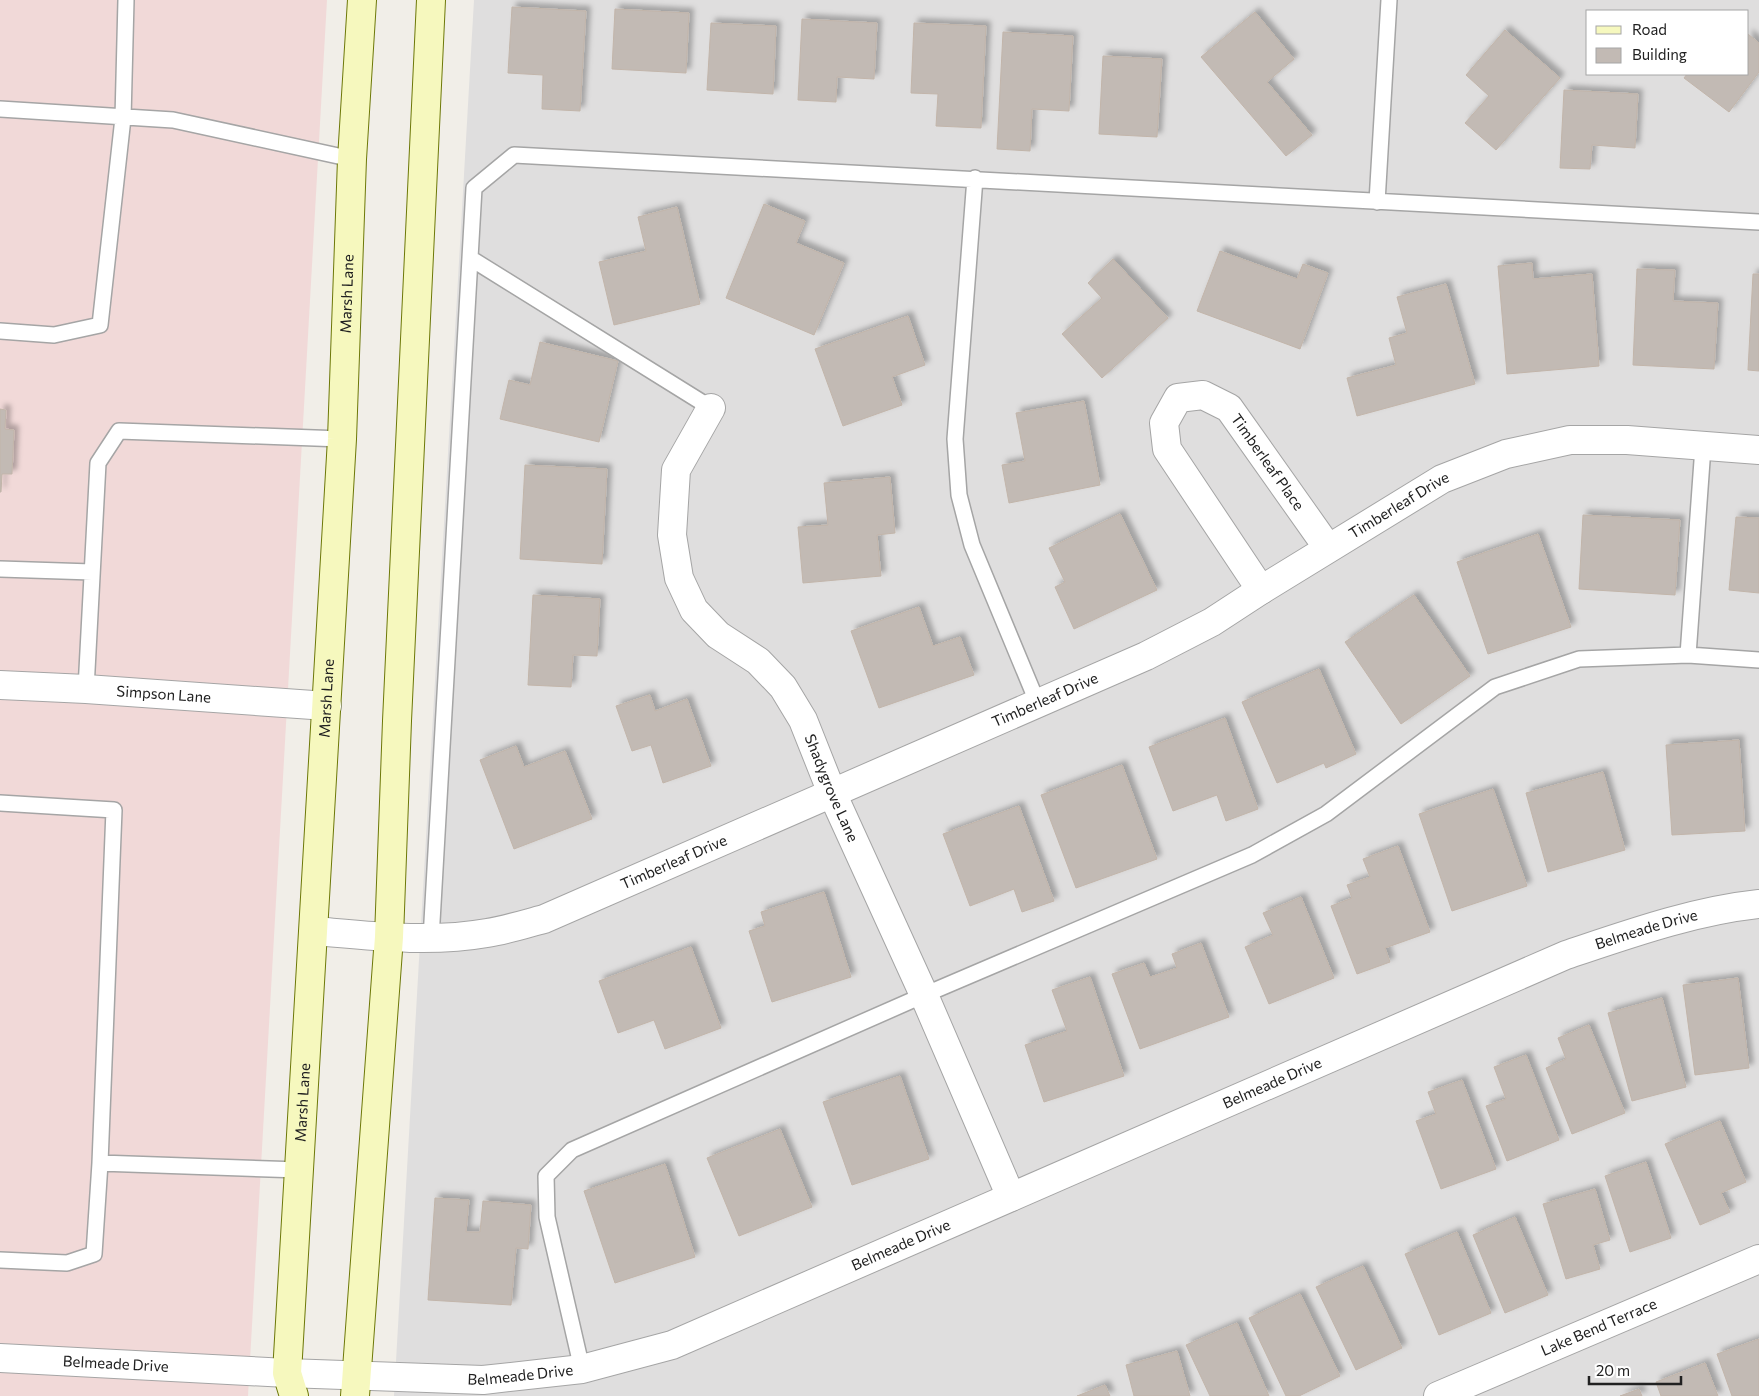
<svg xmlns="http://www.w3.org/2000/svg" width="1759" height="1396" viewBox="0 0 1759 1396" font-family="Commissioner,sans-serif">
<style>
.residential{fill:#dfdede;fill-rule:evenodd}
.commercial{fill:#f1d9d8}
.building{fill:#c2bab4;stroke:#c2b5aa;filter:url(#shadow)}
.lines{fill:none;stroke-linecap:round;stroke-linejoin:round}
.lane-casing{stroke:#a5a5a5;stroke-width:18}
.street-casing{stroke:#a5a5a5;stroke-width:30}
.secondary-casing{stroke:#6d7808;stroke-width:30}
.lane{stroke:#fff;stroke-width:15}
.street{stroke:#fff;stroke-width:28}
.secondary{stroke:#f6f8be;stroke-width:28}
.labels{text-anchor:middle;stroke-width:4.5;stroke-linejoin:round;paint-order:stroke}
.street-label{font-size:15px;fill:#212121;stroke:#fff}
</style>
<defs>
<filter id="shadow"><feDropShadow dx="4.5" dy="-4.5" stdDeviation="2.5" flood-color="#0004"/></filter>
</defs>
<rect width="100%" height="100%" fill="#f1eee8"/>
<!-- residential -->
<path class="residential" d="M474,0H1759V1396H394ZM1588,11H1748V74H1588Z"/>
<!-- commercial -->
<path class="commercial" d="M0,0H327L248,1396H0Z"/>
<!-- building -->
<path class="building" d="M512,7L586,11L580,111L542,109L543,75L508,73Z
M615,9L689,13L686,73L612,69Z
M1255,12L1294,59L1267,82L1312,135L1286,156L1201,57Z
M802,19L877,23L874,79L837,77L836,102L798,100Z
M711,23L776,26L773,94L707,90Z
M914,23L986,26L981,128L936,126L938,94L911,93Z
M1505,30L1560,78L1496,150L1465,123L1489,96L1466,75Z
M1003,32L1073,36L1069,111L1032,109L1030,151L997,149Z
M1748,34L1759,43V72L1729,112L1684,78L1687,74H1748Z
M1103,56L1162,59L1157,137L1099,134Z
M1564,90L1638,94L1635,148L1592,145L1590,169L1560,168Z
M764,204L805,221L796,243L844,263L814,335L726,298Z
M677,207L700,304L614,325L599,262L646,251L638,217Z
M1220,251L1297,279L1303,264L1328,273L1300,349L1197,311Z
M1113,259L1168,318L1102,378L1062,334L1102,298L1088,283Z
M1532,263L1533,279L1592,274L1599,366L1507,374L1498,266Z
M1637,269L1675,270L1673,301L1718,303L1714,369L1633,365Z
M1753,274H1759V371L1748,370Z
M1446,284L1475,384L1357,416L1347,378L1396,365L1389,338L1407,333L1397,297Z
M908,316L925,365L892,377L902,405L843,426L815,349Z
M540,342L618,361L599,442L500,419L509,380L530,385Z
M1084,401L1100,485L1009,503L1002,465L1025,461L1016,413Z
M0,409L6,410L5,429L14,430L12,474H2L1,492H0Z
M525,465L607,469L602,564L520,559Z
M890,477L895,533L877,535L881,576L803,583L798,527L828,525L824,483Z
M1120,514L1157,590L1074,629L1055,587L1065,582L1049,548Z
M1583,515L1680,520L1675,595L1579,589Z
M1736,517L1759,518V593L1729,590Z
M1538,534L1571,627L1488,654L1457,562Z
M533,595L600,599L597,656L573,655L571,687L528,685Z
M1414,595L1470,676L1401,724L1345,642Z
M919,607L933,646L960,637L974,675L879,708L851,631Z
M1319,669L1356,754L1326,768L1324,763L1277,783L1242,702Z
M650,695L655,711L687,699L711,766L663,783L651,745L632,751L616,706Z
M1225,718L1258,809L1226,821L1217,795L1173,811L1149,747Z
M1739,740L1745,831L1672,835L1666,745Z
M516,746L524,767L565,751L592,819L514,849L480,760Z
M1122,765L1157,859L1076,888L1041,795Z
M1603,772L1625,850L1548,872L1526,793Z
M1493,789L1527,886L1452,911L1419,814Z
M1019,806L1054,901L1022,912L1014,889L970,906L943,834Z
M1398,846L1430,932L1385,948L1390,962L1357,974L1331,906L1352,898L1347,885L1370,877L1363,859Z
M824,892L851,977L772,1002L749,931L765,926L761,912Z
M1301,897L1334,978L1269,1004L1245,947L1273,935L1263,913Z
M1201,943L1229,1017L1140,1049L1112,974L1144,963L1150,977L1177,968L1172,954Z
M691,947L721,1028L665,1049L654,1020L618,1033L599,981Z
M1090,977L1124,1076L1044,1102L1025,1045L1067,1031L1052,990Z
M1738,978L1749,1068L1695,1075L1683,985Z
M1662,998L1686,1087L1632,1101L1608,1013Z
M1589,1025L1625,1113L1572,1134L1546,1068L1566,1059L1558,1038Z
M1526,1055L1559,1140L1507,1161L1486,1106L1506,1099L1494,1067Z
M900,1076L929,1159L852,1185L823,1102Z
M1462,1080L1496,1169L1441,1189L1416,1121L1436,1114L1428,1092Z
M1720,1121L1746,1182L1721,1193L1730,1212L1700,1225L1665,1144Z
M780,1129L812,1207L739,1236L707,1158Z
M1646,1162L1671,1238L1630,1252L1605,1176Z
M665,1164L695,1257L615,1283L584,1191Z
M1595,1189L1610,1240L1593,1245L1600,1269L1566,1279L1543,1204Z
M435,1198L469,1200L466,1232H480L483,1201L531,1205L528,1249L516,1248L511,1305L428,1300Z
M1515,1217L1548,1295L1505,1313L1473,1235Z
M1457,1232L1491,1313L1439,1335L1405,1254Z
M1363,1266L1402,1348L1356,1370L1316,1287Z
M1300,1294L1340,1376L1299,1396H1286L1249,1318Z
M1237,1323L1269,1396H1210L1186,1345Z
M1759,1339V1396H1732L1717,1354Z
M1177,1351L1190,1396H1134L1126,1365Z
M1705,1363L1718,1396H1661L1656,1382Z
M1105,1385L1110,1396H1077Z
M1639,1389L1642,1396H1620Z"/>
<g class="lines">
<!-- lane casing -->
<g class="lane-casing">
<path id="lane" d="M0,109L173,120L352,159
M975,178L955,439L959,495L972,545L1038,704
M1377,202L1389,0
M0,331L54,335L100,325L123,118L126,0
M711,408L470,258L474,188L514,155C929,176 1344,200 1759,222
M0,569L92,572
M1688,655L1703,447
M86,689L98,463L119,431L342,439
M0,803L114,810L100,1163
M431,939L470,258
M0,1260L67,1263L94,1254L100,1163L300,1170
M582,1369L547,1217L546,1176L572,1150L924,995L1252,855L1326,814L1495,687L1579,659L1688,655L1759,660"/>
</g>
<!-- street casing -->
<g class="street-casing">
<g id="street">
<path id="s1" d="M711,408L676,470L672,535L679,578L694,610L718,635L758,661L783,687L803,720L832,793L924,995L1011,1197"/>
<path id="s2" d="M1261,590L1167,449L1164,423L1178,398L1203,395L1229,408L1328,548"/>
<path id="s3" d="M0,685L86,689L327,706"/>
<path id="s4" d="M314,931C372,936 430,943 487,933C506,930 525,924 544,919L1146,656L1212,622L1261,590L1442,479L1506,454L1570,440H1627L1759,450"/>
<path id="s5" d="M0,1358L287,1373L483,1380L582,1369L672,1345L1566,955C1629,934 1693,911 1759,904"/>
<path id="s6" d="M1438,1396L1759,1259"/>
</g>
</g>
<!-- secondary casing -->
<g class="secondary-casing">
<g id="secondary">
<path id="s7" d="M294,1396L287,1373L342,439L352,159L362,0"/>
<path d="M355,1396L389,937L397,721L431,0"/>
</g>
</g>
<!-- lane -->
<use href="#lane" class="lane"/>
<!-- street -->
<use href="#street" class="street"/>
<!-- secondary -->
<use href="#secondary" class="secondary"/>
</g>
<g class="labels">
<!-- street labels -->
<g class="street-label">
<text dy="5" stroke="none"><textPath href="#s7" startOffset="1105">Marsh Lane</textPath></text>
<text dy="5" stroke="none"><textPath href="#s2" startOffset="345">Timberleaf Place</textPath></text>
<text dy="5" stroke="none"><textPath href="#s4" startOffset="1184">Timberleaf Drive</textPath></text>
<text dy="5" stroke="none"><textPath href="#s3" startOffset="164">Simpson Lane</textPath></text>
<text dy="5" stroke="none"><textPath href="#s7" startOffset="700">Marsh Lane</textPath></text>
<text dy="5" stroke="none"><textPath href="#s4" startOffset="779">Timberleaf Drive</textPath></text>
<text dy="5" stroke="none"><textPath href="#s1" startOffset="446">Shadygrove Lane</textPath></text>
<text dy="5" stroke="none"><textPath href="#s4" startOffset="374">Timberleaf Drive</textPath></text>
<text dy="5" stroke="none"><textPath href="#s5" startOffset="1736">Belmeade Drive</textPath></text>
<text dy="5" stroke="none"><textPath href="#s5" startOffset="1331">Belmeade Drive</textPath></text>
<text dy="5" stroke="none"><textPath href="#s7" startOffset="295">Marsh Lane</textPath></text>
<text dy="5" stroke="none"><textPath href="#s5" startOffset="926">Belmeade Drive</textPath></text>
<text dy="5" stroke="none"><textPath href="#s6" startOffset="175">Lake Bend Terrace</textPath></text>
<text dy="5" stroke="none"><textPath href="#s5" startOffset="116">Belmeade Drive</textPath></text>
<text dy="5" stroke="none"><textPath href="#s5" startOffset="521">Belmeade Drive</textPath></text>
</g>
</g>
<!-- legend -->
<rect x="1586" y="10" width="162" height="65" fill="#ffffff" stroke="#a6a6a6"/>
<rect x="1596" y="26" width="25" height="8" fill="#f6f8be" stroke="#a6a6a6"/>
<text x="1632" y="35" font-size="15" fill="#212121">Road</text>
<rect x="1596" y="48" width="25" height="15" fill="#c2bab4" stroke="#a6a6a6"/>
<text x="1632" y="60" font-size="15" fill="#212121">Building</text>
<!-- scale -->
<path d="M1589 1376v8h92v-8" fill="none" stroke="#212121" stroke-width="2.5"/>
<text x="1596" y="1376" font-size="15" fill="#212121" stroke="#ffffff" stroke-width="4" paint-order="stroke">20 m</text>
</svg>
